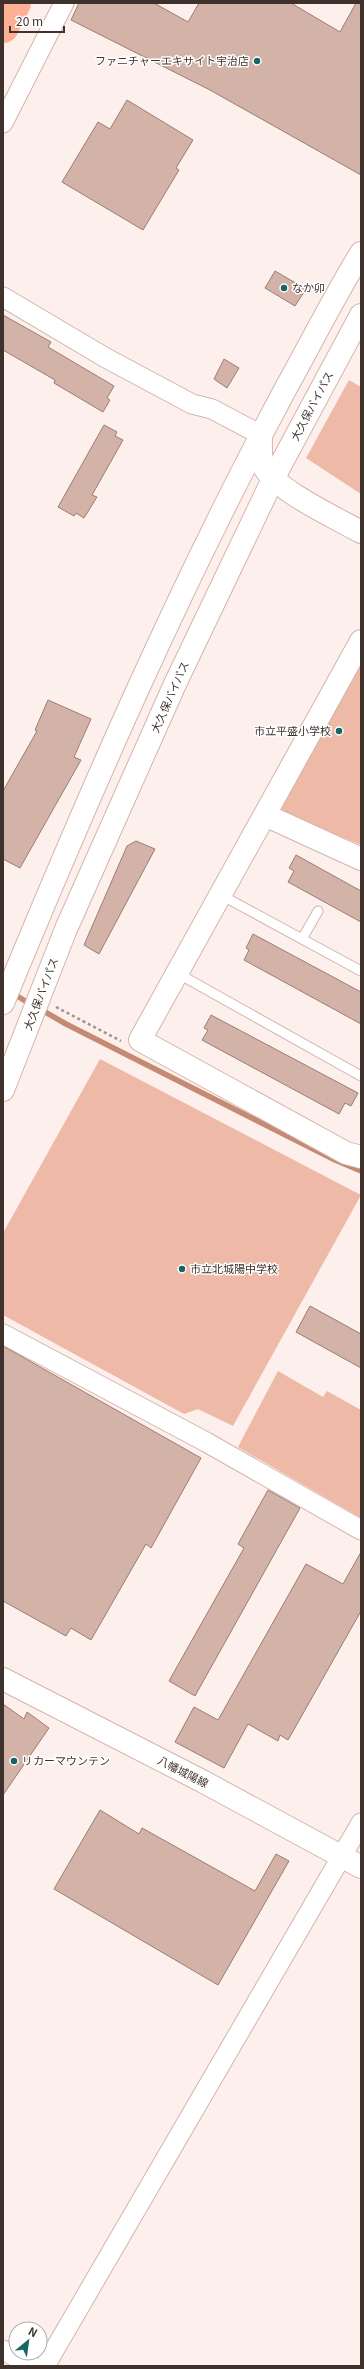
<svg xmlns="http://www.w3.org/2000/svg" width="364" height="2369" viewBox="0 0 364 2369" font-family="Georgia,'Noto Sans JP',serif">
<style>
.green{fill:#eeb9a6}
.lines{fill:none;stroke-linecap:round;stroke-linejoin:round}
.stream{stroke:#c48a74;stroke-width:5.5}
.river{stroke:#fdb093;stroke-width:32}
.building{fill:#d3b3a8;stroke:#9a7d72}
.service-casing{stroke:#d4b5a9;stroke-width:11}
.minor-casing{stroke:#d4b5a9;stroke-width:21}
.tertiary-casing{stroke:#d4b5a9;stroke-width:24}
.secondary-casing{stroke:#d4b5a9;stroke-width:24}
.trunk-casing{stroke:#d4b5a9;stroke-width:24}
.path{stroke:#a0928e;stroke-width:2.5;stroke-dasharray:3 3;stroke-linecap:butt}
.service{stroke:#fff;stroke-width:9}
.minor{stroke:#fff;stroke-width:19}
.tertiary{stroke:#fff;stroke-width:22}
.secondary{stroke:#fff;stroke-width:22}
.trunk{stroke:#fff;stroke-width:22}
.poi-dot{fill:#186663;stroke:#fff;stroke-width:1.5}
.labels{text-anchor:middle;stroke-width:3;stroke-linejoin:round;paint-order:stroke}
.poi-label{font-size:11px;fill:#3f322d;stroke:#fff;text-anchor:start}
.street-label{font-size:11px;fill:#3f322d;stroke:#fff}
</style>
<rect width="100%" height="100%" fill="#fdefeb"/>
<!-- green -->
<path class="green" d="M349,380L361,387V494L306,458Z
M361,663V845L278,811Z
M100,1059L361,1195L233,1426L198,1409L184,1414L3,1315V1233Z
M278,1371L323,1397L327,1391L361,1410V1518L238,1447Z"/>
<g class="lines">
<!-- stream -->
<path class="stream" d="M12,993L32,1005
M40,1009L66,1024L335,1160L361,1171"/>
<!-- river -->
<path class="river" d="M3,27L15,3"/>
</g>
<!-- building -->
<path class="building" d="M79,3H154L188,22L199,3H291L340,32L356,3H361V175L210,90L71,20Z
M127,100L193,140L176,168L179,170L143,230L62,182L98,122L110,129Z
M275,271L306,289L295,306L265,288Z
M3,315L51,342L48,347L114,386L107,398L110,400L103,412L54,383L55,380L3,350Z
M224,359L239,368L227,388L214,379Z
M104,425L117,432L115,436L123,440L92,495L97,497L84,518L76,513L74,516L58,507Z
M48,700L91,719L74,757L81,760L20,868L3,859V791L37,731L35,730Z
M136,841L155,849L99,954L84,945L127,846Z
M296,855L361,891V922L288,882L294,871L289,868Z
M253,934L361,992V1024L244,960L249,950L246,948Z
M211,1015L358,1093L351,1106L345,1103L339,1114L202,1040L208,1030L204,1028Z
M310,1306L361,1334V1368L296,1332Z
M3,1346L201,1458L151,1548L146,1544L91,1640L71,1628L66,1636L3,1601Z
M268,1490L300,1508L195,1696L169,1681L244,1548L238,1544Z
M361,1552V1611L288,1740L280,1735L278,1741L248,1724L224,1768L175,1742L194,1707L218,1720L306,1564L343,1584Z
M3,1704L24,1719L27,1712L49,1728L3,1795Z
M100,1810L139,1834L142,1828L255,1891L276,1854L289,1861L218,1985L54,1889Z"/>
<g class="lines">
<!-- service casing -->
<g class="service-casing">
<path id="service" d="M221,895L361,971
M302,939L318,911
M177,973L361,1076"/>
</g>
<!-- minor casing -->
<g class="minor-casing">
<path id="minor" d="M3,123L64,3
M3,297L106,358L192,404L212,409L261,435
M3,1334L206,1442L361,1530
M3,2350L32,2366
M45,2366L361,1823"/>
</g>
<!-- tertiary casing -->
<g class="tertiary-casing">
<path id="tertiary" d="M261,435C261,444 260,457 263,465C273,489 338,519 361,532
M361,641L140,1040L346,1153L361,1157
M265,815L361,859"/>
</g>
<!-- secondary casing -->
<g class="secondary-casing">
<path id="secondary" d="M3,1679L202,1781L361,1867"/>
</g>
<!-- trunk casing -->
<g class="trunk-casing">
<path id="trunk" d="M3,1003C89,794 179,587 286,388C311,343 334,297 361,253
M3,1090L66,929L175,684L273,479L361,315"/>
</g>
<!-- path -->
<path class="path" d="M56,1007L121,1041"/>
<!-- service -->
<use href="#service" class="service"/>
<!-- minor -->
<use href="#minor" class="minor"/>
<!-- tertiary -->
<use href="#tertiary" class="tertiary"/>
<!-- secondary -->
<use href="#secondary" class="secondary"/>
<!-- trunk -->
<use href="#trunk" class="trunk"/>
</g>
<!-- markers -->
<g class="poi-dot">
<circle cx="257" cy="61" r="4"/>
<circle cx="284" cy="288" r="4"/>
<circle cx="339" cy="731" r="4"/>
<circle cx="182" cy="1269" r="4"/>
<circle cx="14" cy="1761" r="4"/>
</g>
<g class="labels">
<!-- poi labels -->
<g class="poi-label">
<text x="249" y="65" text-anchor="end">ファニチャーエキサイト宇治店</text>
<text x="292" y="292">なか卯</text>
<text x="331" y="735" text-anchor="end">市立平盛小学校</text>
<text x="190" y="1273">市立北城陽中学校</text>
<text x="22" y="1765">リカーマウンテン</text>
</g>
<!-- street labels -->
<g class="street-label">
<text transform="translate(312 406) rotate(-62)" y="4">大久保バイパス</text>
<text transform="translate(170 697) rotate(-66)" y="4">大久保バイパス</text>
<text transform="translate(41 994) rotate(-69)" y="4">大久保バイパス</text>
<text transform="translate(183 1772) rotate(27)" y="4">八幡城陽線</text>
</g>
</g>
<!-- border -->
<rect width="364" height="2369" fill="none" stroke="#3f322d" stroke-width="8"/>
<!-- north arrow -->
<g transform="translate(28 2341) rotate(29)"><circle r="19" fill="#ffffff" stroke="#b2adab"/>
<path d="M0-3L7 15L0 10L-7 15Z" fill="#186663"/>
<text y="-6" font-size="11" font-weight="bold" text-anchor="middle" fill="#3f322d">N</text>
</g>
<!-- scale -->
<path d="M10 26v6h54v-6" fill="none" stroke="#3f322d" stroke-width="2"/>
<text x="16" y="26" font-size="12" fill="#3f322d" stroke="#ffffff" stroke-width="3" paint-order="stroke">20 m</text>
</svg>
